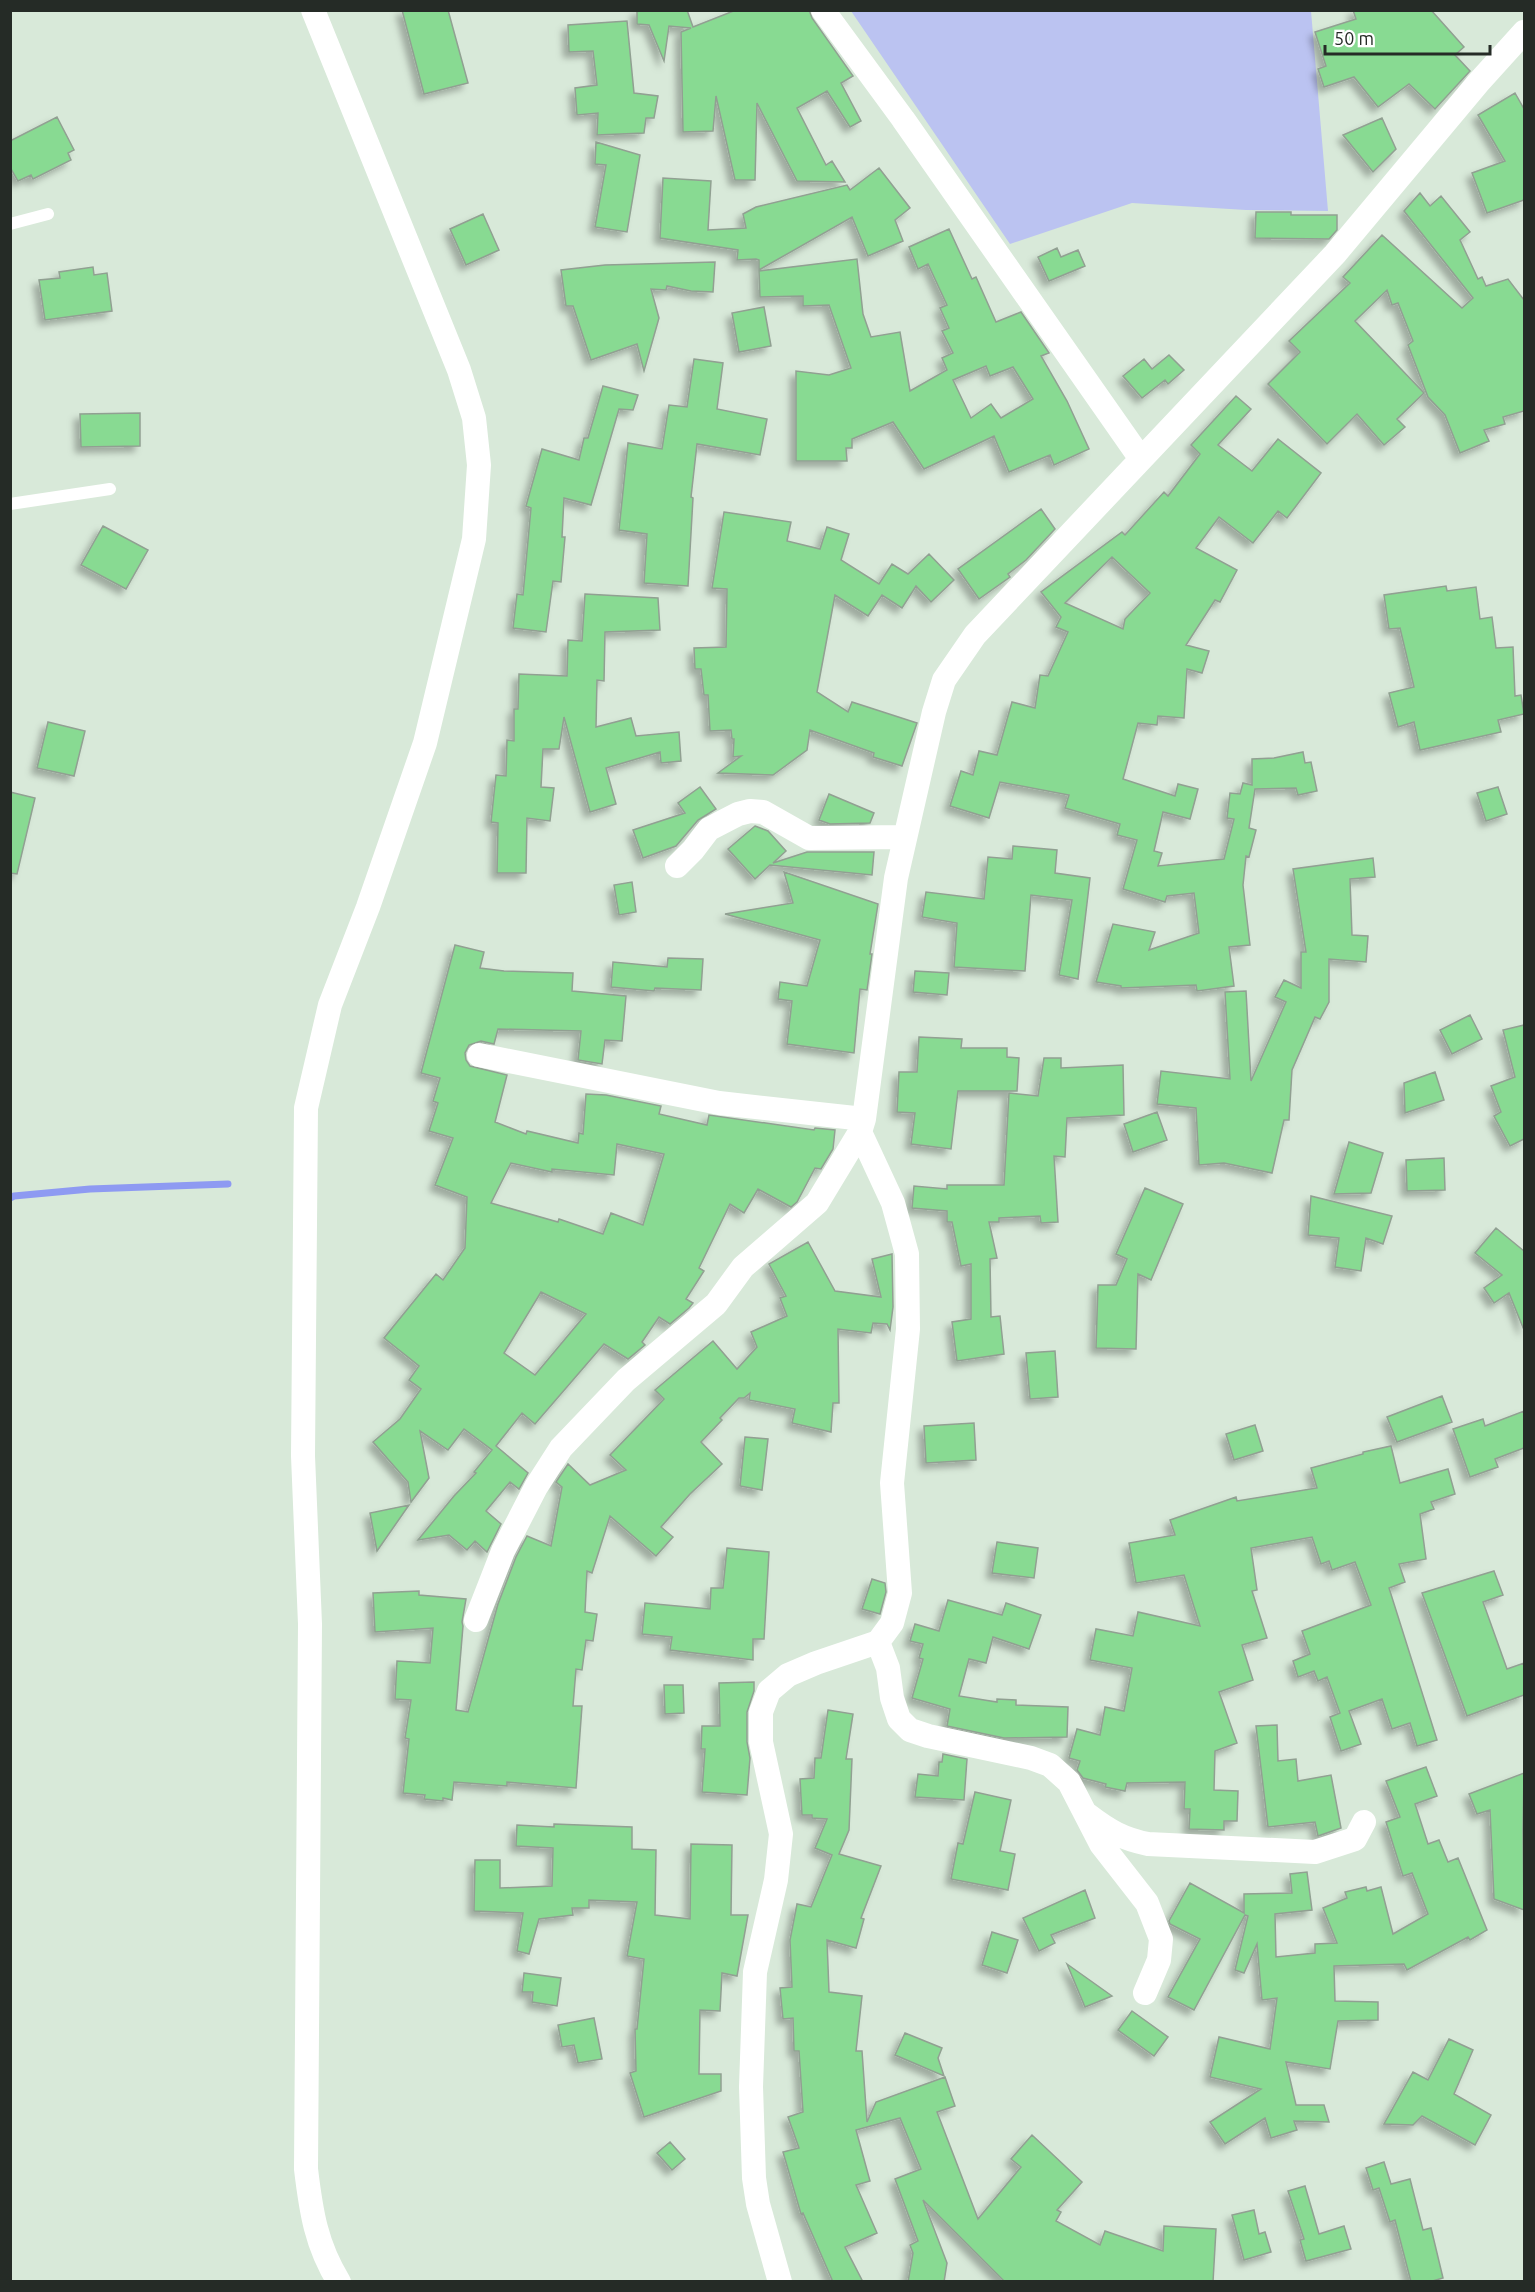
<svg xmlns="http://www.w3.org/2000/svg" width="1535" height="2292" viewBox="0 0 1535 2292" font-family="Ubuntu,sans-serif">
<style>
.green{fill:#bbc3f1}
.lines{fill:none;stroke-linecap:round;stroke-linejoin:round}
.stream{stroke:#8e9af2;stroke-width:7}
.building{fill:#88da92;stroke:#91a092;stroke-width:1.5;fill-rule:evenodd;filter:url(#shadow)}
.service{stroke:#fff;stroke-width:12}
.minor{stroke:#fff;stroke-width:24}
</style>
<defs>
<filter id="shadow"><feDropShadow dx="-5.5" dy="5.5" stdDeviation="3" flood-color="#0004"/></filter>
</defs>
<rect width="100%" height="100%" fill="#d8e9d9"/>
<!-- green -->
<path class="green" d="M851,11H1311L1328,211L1246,210L1132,203L1010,244Z"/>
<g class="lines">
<!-- stream -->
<path class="stream" d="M10,1198L14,1196L90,1189L228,1184"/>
</g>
<!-- building -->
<path class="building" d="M402,10H448L468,83L424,94Z
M637,10H687L693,27L736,10H809L812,18L853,76L841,83L861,121L850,127L827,91L797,108L826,165L832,161L845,182L797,181L757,103L755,180H735L716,96L713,131L683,132L681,32L691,28L669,26L664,61L649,25L637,24Z
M1353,10H1431L1464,47L1455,55L1470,71L1435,109L1409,84L1378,107L1354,77L1324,87L1318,69L1326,66L1315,32L1356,19Z
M627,21L634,93L658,96L654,118H646L644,133L597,135L598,113L577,115L575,88L597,85L593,51L569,52L568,25Z
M1515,93L1524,109V200L1487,213L1472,173L1505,161L1478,115Z
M57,117L74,150L68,153L71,160L33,179L31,175L18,181L10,167V141Z
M1382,118L1396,149L1373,172L1343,135Z
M596,142L640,155L627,232L595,227L606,165L595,164Z
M879,168L910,208L895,220L903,241L868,256L852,217L759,270V260L756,259L737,260L738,250L660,238L663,178L711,181L708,230L746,228L743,214L756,207L847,185L850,190Z
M1420,193L1430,206L1441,196L1470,232L1460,240L1478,279L1482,277L1486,286L1508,279L1524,300V411L1503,417L1505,424L1484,430L1489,441L1460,453L1445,415L1428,397L1408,345L1413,341L1398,303L1392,305L1387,290L1355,321L1424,393L1397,419L1405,427L1384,445L1357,414L1327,444L1268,384L1300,352L1289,341L1350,283L1343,277L1382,235L1462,308L1473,298L1404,211Z
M1256,212H1291V215H1337V230L1329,239L1255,238Z
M483,214L499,250L466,265L450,229Z
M949,229L972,279L976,277L996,322L1021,312L1047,350L1049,353L1041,356L1067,401L1089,449L1054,465L1050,455L1009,472L994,436L924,469L893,422L852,439V448H846L847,461H796V371L829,375L851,368L829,305L803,306V296L760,297L759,271L857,259L863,314L871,337L900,332L910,391L947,370L942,358L953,353L942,331L949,328L940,308L947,305L928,264L918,269L909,247ZM986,366L990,376L1013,367L1033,399L1001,418L991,404L971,418L953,380Z
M1057,248L1061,257L1078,250L1085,266L1049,281L1038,257Z
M715,262L713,292L691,291L667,286L666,290L651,289L659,318L644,371L637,344L591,360L573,306H566L561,270L605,265Z
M93,267L94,275L107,273L112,311L45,320L39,280L60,278L59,272Z
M764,307L771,346L739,352L732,313Z
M1169,355L1184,370L1168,384L1165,380L1142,398L1123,376L1144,359L1152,369Z
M694,359L723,363L717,409L767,419L760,455L697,444L691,497L693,498L688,586L644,583L647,534L619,530L628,443L662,449L669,405L687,407Z
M603,386L638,395L633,410L619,409L591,505L564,498L562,537H565L561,582L553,581L546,632L513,628L517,594L523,595L531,508L526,506L542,449L579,460L584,438H588Z
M1236,396L1251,409L1218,445L1252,471L1278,439L1321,473L1287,518L1278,511L1253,543L1219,517L1196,548L1237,570L1220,602L1215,600L1186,645L1209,651L1202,673L1187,669L1184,718L1158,716L1157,725L1138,723L1123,779L1175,796L1178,784L1198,789L1190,819L1163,812L1154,851L1162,853L1158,866L1224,859L1234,819L1227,818L1230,793L1240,794L1243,783L1252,785V759L1274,758L1303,752L1305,763L1311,762L1317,791L1298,795L1296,788L1255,789L1249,828L1256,830L1249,857L1246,856L1243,885L1250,945L1229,947L1234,986L1197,991L1196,985L1121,988V986L1096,982L1113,924L1155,932L1149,950L1199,933L1194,893L1167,896L1165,902L1123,889L1137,840L1117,835L1120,824L1065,808L1069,795L1000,782L989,818L950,806L961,771L973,775L979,751L997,755L1012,702L1035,708L1040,675L1048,676L1068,632L1056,627L1061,617L1041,592L1122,532L1125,535L1164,492L1168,496L1200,454L1191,445ZM1112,557L1150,593L1125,619L1123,629L1065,603Z
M140,413V446L81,447L80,414Z
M1041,509L1055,529L1026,560L1008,574L1010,577L979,599L958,569Z
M724,512L791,522L787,541L820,549L827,527L849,534L841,560L879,584L892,564L908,574L929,554L954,580L931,602L916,586L902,608L882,595L868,616L835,595L817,692L848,712L852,702L917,723L902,766L873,757L874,753L810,730L807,750L773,775L718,773L741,756L733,757L734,739H732L731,730L710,731L708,695H704L701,669H695L694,648L726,647L727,589L712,588Z
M103,526L148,550L126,589L81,565Z
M1446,586L1447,591L1476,587L1480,619L1492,617L1496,648L1513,647L1515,696L1521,695L1524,714L1498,720L1501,732L1420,750L1414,722L1398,727L1389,693L1414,687L1400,628L1389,629L1384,595Z
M585,594L658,598L660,630L605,632L604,681L597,680L596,727L631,718L636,736L679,732L681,761L661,763L660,752L606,768L616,804L590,812L564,717L559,749H543L541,787L554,788L550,821L527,818L526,873H497L498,823L491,822L496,775L506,776L507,740L514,741V709H518L519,674L567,676L568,640L582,641Z
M48,722L85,731L74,776L37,768Z
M700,787L716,809L698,820L676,846L643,858L633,830L685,813L678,803Z
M1498,787L1507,814L1486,821L1477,793Z
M10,792L35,798L17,874L10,873Z
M829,794L874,813L870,823L830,824L819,820Z
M755,826L768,831L786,851L773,863L807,852H874L872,875L770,865L755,879L728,849Z
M1013,846L1057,850L1055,873L1090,878L1078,979L1059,975L1072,900L1031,895L1025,971L954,967L957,923L922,917L926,892L984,899L988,857L1012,859Z
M1373,858L1375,877L1350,879L1352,935L1368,936L1366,962L1329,959V1002L1320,1019L1315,1017L1292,1070L1289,1120H1284L1272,1173L1224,1163L1199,1165L1196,1108L1157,1104L1161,1071L1230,1079L1225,992L1246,991L1251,1081L1286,1002L1275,997L1284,980L1301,988V952H1306L1293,869Z
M784,872L878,904L870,954H872L867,990L860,989L854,1053L787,1044L792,1001L778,999L780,982L807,986L820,940L725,914L793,903Z
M632,882L636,912L619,915L614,885Z
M455,945L484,952L480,968L504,971L573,973L572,991L626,996L622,1041L605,1040L602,1064L578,1060L581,1031L498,1029L494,1044L481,1041L469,1045L465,1053L466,1060L470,1066L507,1075L495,1122L526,1134L527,1131L578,1143L579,1133L583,1134L586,1094L606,1095L661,1106L659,1114L707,1125L709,1115L814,1130L815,1128L835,1130L833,1149L821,1169L815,1168L797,1202L791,1207L758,1189L744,1213L730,1204L699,1268L704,1271L686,1299L693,1303L689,1308L670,1324L659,1317L642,1342L645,1345L628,1359L604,1344L535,1424L522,1413L496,1446L528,1473L519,1489L510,1482L486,1511L501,1524L487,1552L475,1541L467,1550L449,1535L418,1540L454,1496L476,1473L474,1472L492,1450L464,1429L448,1450L420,1431L429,1478L411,1502L408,1482L373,1442L400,1419L421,1389L409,1380L419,1366L384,1338L436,1274L443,1280L465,1248L467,1197L435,1185L453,1138L429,1131L438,1103L433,1101L440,1078L421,1073ZM617,1144L664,1154L643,1225L611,1213L603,1234L559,1219L558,1222L491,1203L511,1163L552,1172V1169L614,1175ZM541,1292L586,1314L535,1375L504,1353Z
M668,958L703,959L701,990L655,988L654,991L611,987L613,962L667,967Z
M915,971L949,973L947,995L913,992Z
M1470,1015L1482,1039L1452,1054L1440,1030Z
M1524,1025V1139L1510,1146L1494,1116L1501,1112L1491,1086L1515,1077L1503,1030Z
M919,1037L962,1039L961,1048H1007V1057L1019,1058L1017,1091H958L951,1149L911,1144L915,1113L897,1112L899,1072H917Z
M1044,1058H1061V1068L1123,1065L1124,1115L1067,1118L1065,1157L1054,1156L1058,1222L1041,1223L1040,1216L999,1218V1222H989L997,1258L990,1259L991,1317L1000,1316L1004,1354L957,1361L952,1322L971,1319V1264L961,1266L952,1222H947V1211L912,1208L914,1186L947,1189V1185H1004L1009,1093L1038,1096Z
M1435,1072L1444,1100L1405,1113L1404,1083Z
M1157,1112L1167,1140L1133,1152L1124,1124Z
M1349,1142L1383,1153L1371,1193L1334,1194Z
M1444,1158L1445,1190L1407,1191L1406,1160Z
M1145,1188L1183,1204L1151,1280L1138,1274L1136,1349L1096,1348L1098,1285H1116L1127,1259L1116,1254Z
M1311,1196L1392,1216L1383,1244L1366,1238L1361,1271L1335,1267L1339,1238L1308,1235Z
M1496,1228L1524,1251V1330L1509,1293L1494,1303L1484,1288L1502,1275L1475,1253Z
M808,1242L835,1291L881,1297L872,1259L892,1254L893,1307L890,1330L887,1324L873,1323L871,1333L838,1329L839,1403H833L831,1432L792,1423L795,1409L749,1400L750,1393L744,1398H739L720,1418L722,1420L701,1442L722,1464L690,1494L661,1527L673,1537L656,1556L610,1516L592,1573L587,1571L585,1612L597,1614L593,1641L586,1640L582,1670L576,1669L573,1706H582L576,1788L507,1782V1786L454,1782L452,1800L443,1798V1801L424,1799L425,1795L403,1793L409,1739L405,1738L411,1700L395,1699L397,1661L430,1663L433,1628L375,1632L373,1593L419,1591V1595L466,1599L462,1622L463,1626L456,1710L468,1712L498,1604L516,1557L527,1536L551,1546L562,1487L556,1482L568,1464L590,1485L626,1470L610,1455L664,1399L655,1390L713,1341L737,1369L757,1347L751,1332L787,1316L780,1298L786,1296L769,1264Z
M1055,1351L1058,1397L1030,1399L1026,1353Z
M1442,1396L1452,1422L1397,1442L1387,1417Z
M1524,1411V1448L1495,1459L1498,1467L1470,1477L1453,1429L1483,1419L1485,1426Z
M974,1423L976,1460L926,1463L924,1426Z
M1255,1425L1263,1451L1234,1460L1226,1434Z
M745,1437L768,1439L762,1490L740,1486Z
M1391,1446L1400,1483L1448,1469L1455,1494L1431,1502L1434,1509L1420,1514L1426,1559L1399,1564L1405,1582L1389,1588L1437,1740L1417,1746L1410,1723L1392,1729L1382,1699L1349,1711L1361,1744L1341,1751L1330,1717L1340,1713L1327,1677L1318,1681L1314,1671L1298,1677L1293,1661L1310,1654L1302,1631L1371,1605L1355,1562L1332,1570L1329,1561L1321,1564L1312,1537L1251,1548L1257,1590L1252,1591L1267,1638L1242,1645L1253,1680L1219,1692L1237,1743L1215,1751L1214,1790L1238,1791L1237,1821H1224V1830L1189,1829L1190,1809H1184L1185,1782L1127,1783L1125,1791L1105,1787L1106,1784L1083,1778L1077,1770L1080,1761L1069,1758L1077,1729L1100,1735L1105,1707L1124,1711L1132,1668L1090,1660L1096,1629L1133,1636L1138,1612L1200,1626L1184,1575L1136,1583L1129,1543L1175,1535L1170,1520L1236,1497L1237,1501L1317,1488L1311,1468L1363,1454V1452Z
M409,1505L377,1551L370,1513Z
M997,1542L1038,1548L1034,1578L992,1573Z
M727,1548L769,1552L764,1639H753V1660L670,1650L672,1637L642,1634L645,1603L710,1609L711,1588H723Z
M1494,1571L1503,1595L1483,1602L1507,1669L1524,1663V1695L1467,1716L1422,1593Z
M872,1579L885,1583L886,1592L880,1614L862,1609Z
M948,1600L1002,1615L1006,1603L1041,1615L1029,1649L993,1637L986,1663L969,1659L959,1696L997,1702V1699L1016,1700V1705L1068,1707L1067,1737L1004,1738L947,1726L950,1709L912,1698L923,1659L919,1658L923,1644L910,1641L915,1624L939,1631Z
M754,1682V1691L747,1712V1742L750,1758L747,1795L702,1792L705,1749H701L702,1726H720L719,1683Z
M664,1685H683L684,1713L665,1714Z
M828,1710L853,1714L846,1759H852L849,1830L839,1854L881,1866L861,1918L864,1919L856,1948L827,1940L829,1992L862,1996L856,2051H862L867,2122L876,2102L945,2077L955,2106L937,2112L978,2219L1021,2167L1011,2159L1032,2135L1082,2182L1057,2210L1061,2212L1056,2221L1100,2245L1105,2231L1163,2251L1164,2226L1216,2229L1213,2282H1005L923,2200L947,2263L944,2282H908L913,2253L910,2245L918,2241L895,2179L921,2169L900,2118L856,2130L870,2181L856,2185L877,2233L845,2247L863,2282H833L803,2213L801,2214L783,2152L799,2148L788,2117L803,2112L799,2051H794L793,2018L783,2019L780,1988L792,1987L790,1940L797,1904L811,1907L832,1855L815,1848L827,1819L812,1818V1815H802L800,1779L814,1778L815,1758H821Z
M1277,1725L1278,1761L1296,1759L1298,1781L1331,1775L1341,1828L1318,1836L1315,1822L1268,1827L1256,1726Z
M943,1754L967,1759L964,1800L915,1797L918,1774L938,1776L939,1762H942Z
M1426,1767L1437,1796L1415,1804L1428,1844L1439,1840L1448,1862L1458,1858L1487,1930L1470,1940L1468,1937L1407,1970L1404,1964L1334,1966L1335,2001L1378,2002V2020L1338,2021L1330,2069L1286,2062L1296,2105H1324L1329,2122L1294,2121L1297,2130L1271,2138L1265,2118L1225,2144L1210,2122L1261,2089L1210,2077L1219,2037L1270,2049L1277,1998L1262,2000L1257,1944L1244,1973L1235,1970L1248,1916L1245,1915L1194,2010L1168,1997L1200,1939L1170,1924L1169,1921L1190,1883L1244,1913V1894L1292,1893L1290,1874L1307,1872L1312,1910L1275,1914L1276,1957L1315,1953V1944L1337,1943L1323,1908L1347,1898L1345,1892L1366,1887L1367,1891L1381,1887L1393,1934L1428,1914L1412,1873L1403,1876L1386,1822L1400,1817L1386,1781Z
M1524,1773L1523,1830L1524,1910L1494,1899L1490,1810L1477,1814L1469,1794Z
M975,1792L1011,1800L1000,1851L1015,1854L1008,1890L951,1879L958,1843L963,1844Z
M554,1824L632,1827V1849L656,1850L655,1915L690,1919L691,1844L732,1845L731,1915H748L737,1976L722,1973L720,2011L700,2010L699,2074H721V2091L644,2117L630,2073L636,2071L635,2029H637L644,1959L627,1956L637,1902L589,1900V1908H572L573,1915L539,1919L529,1954L517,1951L523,1913L474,1911L475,1860H500V1888L552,1886L553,1848L516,1846L517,1825L554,1827Z
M1085,1890L1095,1918L1051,1935L1055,1943L1039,1951L1023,1918Z
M992,1932L1018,1940L1007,1973L982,1965Z
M1067,1964L1112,1996L1085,2007Z
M524,1973L561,1978L557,2006L532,2002L533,1992H522Z
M1132,2011L1168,2037L1154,2056L1118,2030Z
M594,2018L602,2059L578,2063L574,2045L562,2047L558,2025Z
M905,2033L942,2048L938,2058L944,2076L895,2055Z
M1449,2039L1473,2050L1454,2094L1491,2115L1475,2145L1422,2116L1413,2125L1384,2124L1413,2072L1428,2080Z
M670,2142L685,2159L672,2170L657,2153Z
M1384,2162L1391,2184L1410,2179L1423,2230L1431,2228L1443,2278L1429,2282H1411L1395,2220L1390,2222L1379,2188L1373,2190L1366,2168Z
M1305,2186L1319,2234L1344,2226L1351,2249L1306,2261L1300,2240L1304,2239L1288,2191Z
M1254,2210L1259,2234L1265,2232L1271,2252L1244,2260L1232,2215Z"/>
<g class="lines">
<!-- service -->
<path class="service" d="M10,224L48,214
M10,504L110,489"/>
<!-- minor -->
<path class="minor" d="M313,10L459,370L474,418L479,465L474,539L425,743L368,907L330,1005L306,1108L303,1456L310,1624L306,2169C311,2211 316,2245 339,2282
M823,10L903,119L1141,459
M677,866L693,850L709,829L738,814L750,811L763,812L809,838L905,837
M479,1055L719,1103L864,1119
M476,1620L503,1551L536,1487L561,1448L626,1380L716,1304L743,1267L817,1203L860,1132L864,1119L896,878L934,712L944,680L975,635L1335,254L1478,83L1524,32
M878,1642L888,1668L892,1698L899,1719L910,1730L928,1736L1031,1758L1050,1765L1069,1782L1101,1844L1147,1903L1161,1939L1159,1960L1145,1993
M1088,1815C1109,1831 1123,1839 1148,1844L1315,1852L1355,1839L1364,1822
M780,2282L758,2204L754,2178L751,2087L755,1972L776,1880L781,1834L761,1742V1712L769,1691L788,1675L816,1663L878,1642L892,1623L900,1593L892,1483L908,1329L907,1254L893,1203L860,1132"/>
</g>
<!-- border -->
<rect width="1535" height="2292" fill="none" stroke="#252b26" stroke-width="24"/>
<!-- scale -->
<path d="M1325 45v9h165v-9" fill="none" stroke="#252b26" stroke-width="3"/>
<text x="1334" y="45" font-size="18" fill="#252b26" stroke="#ffffff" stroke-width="4.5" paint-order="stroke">50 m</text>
</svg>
